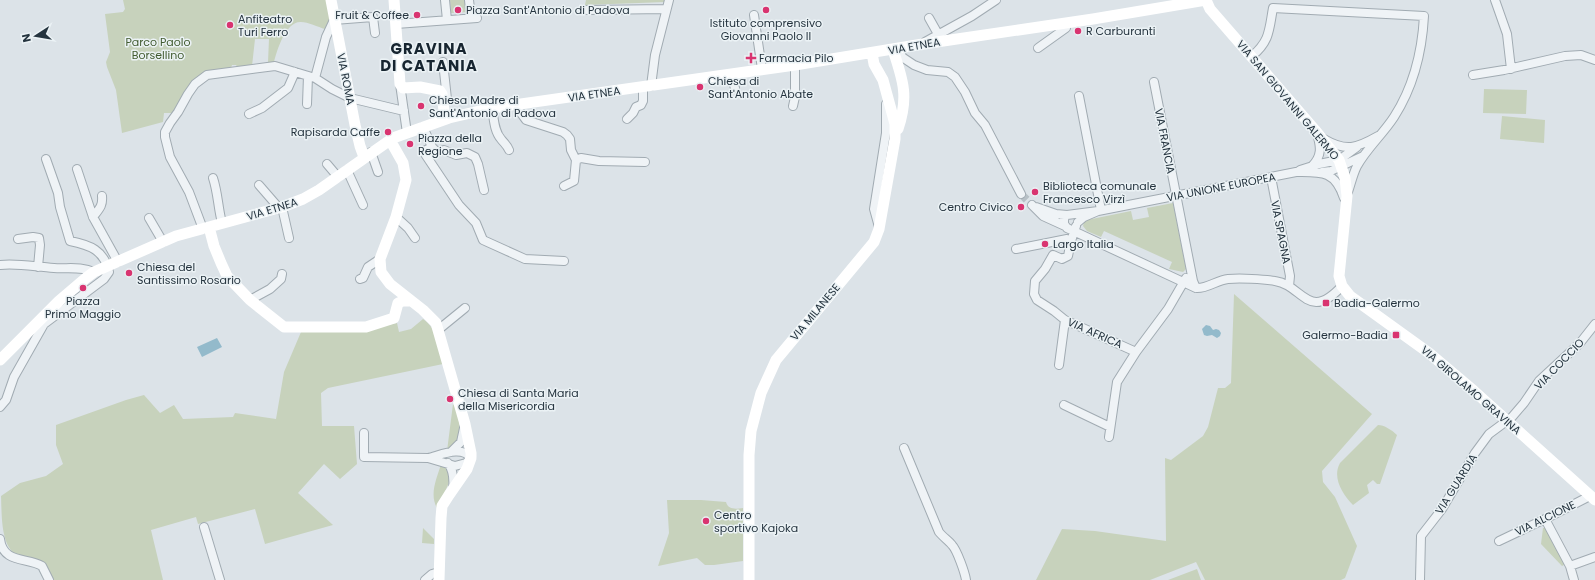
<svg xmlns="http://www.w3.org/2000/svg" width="1595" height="580" viewBox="0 0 1595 580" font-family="Poppins,sans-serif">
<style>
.green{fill:#c7d2bc}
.water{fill:#93bacb}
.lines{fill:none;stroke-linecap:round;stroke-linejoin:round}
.street-tunnel{stroke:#b7c0c6;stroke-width:8;stroke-dasharray:8 4;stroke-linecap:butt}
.street-casing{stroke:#a1abb2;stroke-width:10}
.street{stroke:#eff3f6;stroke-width:8}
.secondary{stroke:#fff;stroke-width:11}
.poi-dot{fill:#d93470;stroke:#ebf2f5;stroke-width:1.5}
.labels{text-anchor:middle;stroke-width:3;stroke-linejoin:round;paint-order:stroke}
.poi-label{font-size:11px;fill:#25343f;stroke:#ebf2f5;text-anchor:start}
.park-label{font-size:11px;fill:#425c31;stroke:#ebf2f5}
.street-label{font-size:11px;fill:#25343f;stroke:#ebf2f5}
.district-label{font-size:15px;font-weight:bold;letter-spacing:1px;fill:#172530;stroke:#ebf2f5}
</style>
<rect width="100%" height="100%" fill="#dce3e8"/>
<!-- green -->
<path class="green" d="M123,0H328L331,16L325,29C318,27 308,22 301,22C286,21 277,50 274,62H268L269,39H255L252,66L244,65V67L238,68L236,65H232L231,68L206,71L193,82L174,113H164L163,122L122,133L116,90L107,67L106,62L110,52L105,14L123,12L125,9Z
M450,0H467L468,12L451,13Z
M586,0H665V2L585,5Z
M1484,89L1527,90L1526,114L1483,113Z
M1502,116L1545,120L1544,143L1500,139Z
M1173,203L1186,269L1183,272L1169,269L1172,262L1104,231L1101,237L1087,231L1083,226L1084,222L1087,220L1131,211L1133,220L1149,217L1147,208Z
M1234,294L1372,414L1322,471L1323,482L1335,497L1357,546L1345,578L1341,580H1205L1196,562L1150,580H1036L1062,529L1095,531L1166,541L1165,458L1171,460L1203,436L1208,427L1218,388H1225L1231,383Z
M423,319C437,327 439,350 443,364L328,388L321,393L322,426H354L357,464L340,479L324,464L298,493L333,525L265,544L255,509L198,524L196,517L151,530L163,580H52L48,568L44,562C36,559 28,560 20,557C0,549 2,516 1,496L20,483L46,476L63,464L56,445V425L126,400L144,395L160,413L174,405L183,419L233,417L235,413L276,419L284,372L301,332L364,330L397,323L399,332L411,329Z
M453,404C458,410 462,430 458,439C456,443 450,447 447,451Z
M1378,425C1384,425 1392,430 1397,435L1380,484H1377L1373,480L1367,485L1369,493L1353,505C1342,494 1332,477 1340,463Z
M441,464C460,476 442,493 437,508C429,494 437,478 441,464Z
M667,500H701L726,502C728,510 736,509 743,508V561L714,565H705L697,558L658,566L669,533Z
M423,528L434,539V544L422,543Z
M1543,528H1546L1566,564L1562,566L1541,544Z
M1197,569L1201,580H1168Z"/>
<!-- water -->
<path class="water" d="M1206,325L1210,326L1213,330L1216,329L1219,330L1221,333L1220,336L1217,338L1212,335L1207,336L1204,335L1202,329Z
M217,338L222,347L202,357L197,347Z"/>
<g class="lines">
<!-- street-tunnel -->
<path class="street-tunnel" d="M1021,194L1032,205"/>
<!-- street casing -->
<g class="street-casing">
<path id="street" d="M445,0L447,20
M469,0L471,18
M1495,0L1507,34L1511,69
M587,10L666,9
M754,15L762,69
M929,18L938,34
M396,24L477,18
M925,42L972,16L996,0
M902,48L901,53L902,57L914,65L927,70L948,72L955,77L965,92L975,113L985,125L1021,194
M1038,48L1066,28L1065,23
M1252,56C1270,41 1269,30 1273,8L1424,16C1422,53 1414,86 1394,117C1383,134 1367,148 1357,166C1353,174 1351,183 1348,192
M443,62L447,99
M730,74L735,88
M1473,75L1504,70L1565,56L1581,55L1595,60
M315,78L326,37L334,20L373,17L375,33
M1154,82L1193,281L1196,288
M400,84L407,133
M651,86L655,55L669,0
M1079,96L1101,210
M307,104L308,76
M515,105L526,120L563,132L567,135L570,139L571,150L576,160L574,181L564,186
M793,106L795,97V65
M492,108C494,119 494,131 501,139C504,143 507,145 509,150
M249,114L262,108L288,88L295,72
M627,119L633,113L636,107L641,105L643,101V87
M423,127L432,147L437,152L444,150L456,155L467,153L475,157L478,164L484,190
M1324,139C1346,152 1357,148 1378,136
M432,147L424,151L425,154L459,205L476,223L483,240L525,259L564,261
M371,152L378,172
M576,160L581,158L599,161L645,162
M327,164L338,177
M1312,166C1322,156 1321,147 1317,134
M77,169L93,217L118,262
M347,170L363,205
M1300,170L1319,164L1339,160L1357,147
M1322,172L1331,171L1363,156
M1271,177L1290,276L1289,286
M213,178C218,193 218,208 222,223
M259,185L279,208
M1032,205L1043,216L1065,226
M282,207L289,238
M1036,207L1056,214L1067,215
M1098,211L1067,215L1064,218V224L1067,228L1196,288C1207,289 1217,280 1228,279C1240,278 1263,279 1275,281C1303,285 1308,323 1342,286
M93,217C99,209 103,206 102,196
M396,217L408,228L415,238
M149,218L163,242
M1078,222L1084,217L1098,211L1296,172C1321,172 1335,170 1344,198
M1076,226L1071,241L1068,256L1062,259L1053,255L1045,269L1035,281L1034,294L1037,300L1054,311L1065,320L1136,352
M879,227L874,209L886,133V104
M203,229L189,192L170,157L165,137V132L170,123L178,112L188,94L195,84L207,75L275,66L315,78L332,89L350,98L404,111
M18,239L33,237L39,238L40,245L38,267
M1016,249L1067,239L1071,241
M0,265C18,263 36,267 54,268C67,269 81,266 94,272
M360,279L363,278L368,267L380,259
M250,300L270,289L281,279L282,274
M438,330L465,308
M1059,365L1065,320
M1064,405L1110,427
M0,407L6,400L14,377L44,324L104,279L109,272C104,250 90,245 70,241L60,207L58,193L46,159
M364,433V457L428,458L455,466L466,463L471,458C462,445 441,455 428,458
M1109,437L1117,382L1136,352L1168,309L1186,278
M904,448L939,532C943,537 949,541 952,545C957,550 965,573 966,580
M451,452L461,442L464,428
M448,463C454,471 454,480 453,489
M1545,519L1570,566L1574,580
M204,527L220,580
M0,539C3,564 27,557 42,566L49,580
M1499,541L1545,519L1590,496
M1570,566L1595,557
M425,580L432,574L439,572
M1420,580L1421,536L1442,509L1475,453L1489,434L1512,417L1524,403L1539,381L1580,343L1595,324"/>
</g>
<!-- street -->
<use href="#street" class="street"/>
<!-- secondary -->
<path class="secondary" d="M331,0L355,125L360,146L364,157
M394,0L400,84L403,88L420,87L440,91L442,94L445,119
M1206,0L1210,9L1315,130L1339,160L1345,178L1347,196L1339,276L1342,286L1350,296L1429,353L1474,391L1595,500
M893,50C903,80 909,97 898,129
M390,140L403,163L406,180L396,217L380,259L381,272L390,284L423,310L436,323L465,424L471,453V458L467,469L449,495L442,506L441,518L439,580
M209,227L214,246L221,263L227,276L250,300L284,327H366L394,318L398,303L403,301H410
M0,360L59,301L86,278L94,272L176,236L282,207L303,199L319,190L393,138L449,118L492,108L795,65L923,44L1093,19L1206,0
M749,580V455L751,431L761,393L776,360L874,242L879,229L895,139V124L883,80L874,64L872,53"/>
</g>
<!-- markers -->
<g class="poi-dot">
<circle cx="458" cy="10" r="4"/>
<circle cx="766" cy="10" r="4"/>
<circle cx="417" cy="15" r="4"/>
<circle cx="230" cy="25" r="4"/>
<circle cx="1078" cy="31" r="4"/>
<path d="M749 52h4v4h4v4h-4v4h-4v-4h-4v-4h4z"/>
<circle cx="700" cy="87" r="4"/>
<circle cx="421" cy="106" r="4"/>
<circle cx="388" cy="132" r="4"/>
<circle cx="410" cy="144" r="4"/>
<circle cx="1035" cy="192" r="4"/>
<circle cx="1021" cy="207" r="4"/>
<circle cx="1045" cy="244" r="4"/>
<circle cx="129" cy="273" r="4"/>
<circle cx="83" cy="288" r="4"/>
<rect x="1322" y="299" width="8" height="8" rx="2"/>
<rect x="1392" y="331" width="8" height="8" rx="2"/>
<circle cx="450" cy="399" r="4"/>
<circle cx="706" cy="521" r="4"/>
</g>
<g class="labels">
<!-- poi labels -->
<g class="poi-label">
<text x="466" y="14">Piazza Sant'Antonio di Padova</text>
<text x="409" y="19" text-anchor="end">Fruit &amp; Coffee</text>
<text x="238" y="23">Anfiteatro<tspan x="238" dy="13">Turi Ferro</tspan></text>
<text x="766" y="27" text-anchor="middle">Istituto comprensivo<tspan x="766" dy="13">Giovanni Paolo II</tspan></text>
<text x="1086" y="35">R Carburanti</text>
<text x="759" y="62">Farmacia Pilo</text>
<text x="708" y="85">Chiesa di<tspan x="708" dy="13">Sant'Antonio Abate</tspan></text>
<text x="429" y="104">Chiesa Madre di<tspan x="429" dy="13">Sant'Antonio di Padova</tspan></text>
<text x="380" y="136" text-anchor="end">Rapisarda Caffe</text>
<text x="418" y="142">Piazza della<tspan x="418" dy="13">Regione</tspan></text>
<text x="1043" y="190">Biblioteca comunale<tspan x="1043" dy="13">Francesco Virzì</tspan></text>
<text x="1013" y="211" text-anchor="end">Centro Civico</text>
<text x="1053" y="248">Largo Italia</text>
<text x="137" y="271">Chiesa del<tspan x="137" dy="13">Santissimo Rosario</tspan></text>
<text x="83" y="305" text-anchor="middle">Piazza<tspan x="83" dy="13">Primo Maggio</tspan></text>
<text x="1334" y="307">Badia-Galermo</text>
<text x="1388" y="339" text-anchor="end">Galermo-Badia</text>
<text x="458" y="397">Chiesa di Santa Maria<tspan x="458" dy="13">della Misericordia</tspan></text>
<text x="714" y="519">Centro<tspan x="714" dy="13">sportivo Kajoka</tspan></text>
</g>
<!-- park labels -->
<g class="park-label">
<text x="158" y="46">Parco Paolo<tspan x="158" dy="13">Borsellino</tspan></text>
</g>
<!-- street labels -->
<g class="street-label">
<text transform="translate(914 46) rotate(-10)" y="4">VIA ETNEA</text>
<text transform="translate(346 79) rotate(79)" y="4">VIA ROMA</text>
<text transform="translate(594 94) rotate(-8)" y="4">VIA ETNEA</text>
<text transform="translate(1288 100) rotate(50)" y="4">VIA SAN GIOVANNI GALERMO</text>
<text transform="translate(1165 141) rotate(79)" y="4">VIA FRANCIA</text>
<text transform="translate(1221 187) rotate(-11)" y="4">VIA UNIONE EUROPEA</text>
<text transform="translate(272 209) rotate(-17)" y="4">VIA ETNEA</text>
<text transform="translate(1281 232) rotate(79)" y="4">VIA SPAGNA</text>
<text transform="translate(815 312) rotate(-50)" y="4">VIA MILANESE</text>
<text transform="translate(1095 333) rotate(24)" y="4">VIA AFRICA</text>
<text transform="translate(1559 364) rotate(-46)" y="4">VIA COCCIO</text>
<text transform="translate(1471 390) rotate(41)" y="4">VIA GIROLAMO GRAVINA</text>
<text transform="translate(1456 484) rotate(-58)" y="4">VIA GUARDIA</text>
<text transform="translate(1545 518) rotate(-26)" y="4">VIA ALCIONE</text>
</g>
<!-- district labels -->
<g class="district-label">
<text x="429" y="54">GRAVINA<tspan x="429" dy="17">DI CATANIA</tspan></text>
</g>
</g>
<!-- north arrow -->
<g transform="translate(36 36) rotate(258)" stroke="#ebf2f5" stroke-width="3" paint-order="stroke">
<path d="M0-3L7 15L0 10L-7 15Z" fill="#25343f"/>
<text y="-6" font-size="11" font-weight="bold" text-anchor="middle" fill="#25343f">N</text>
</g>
</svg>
